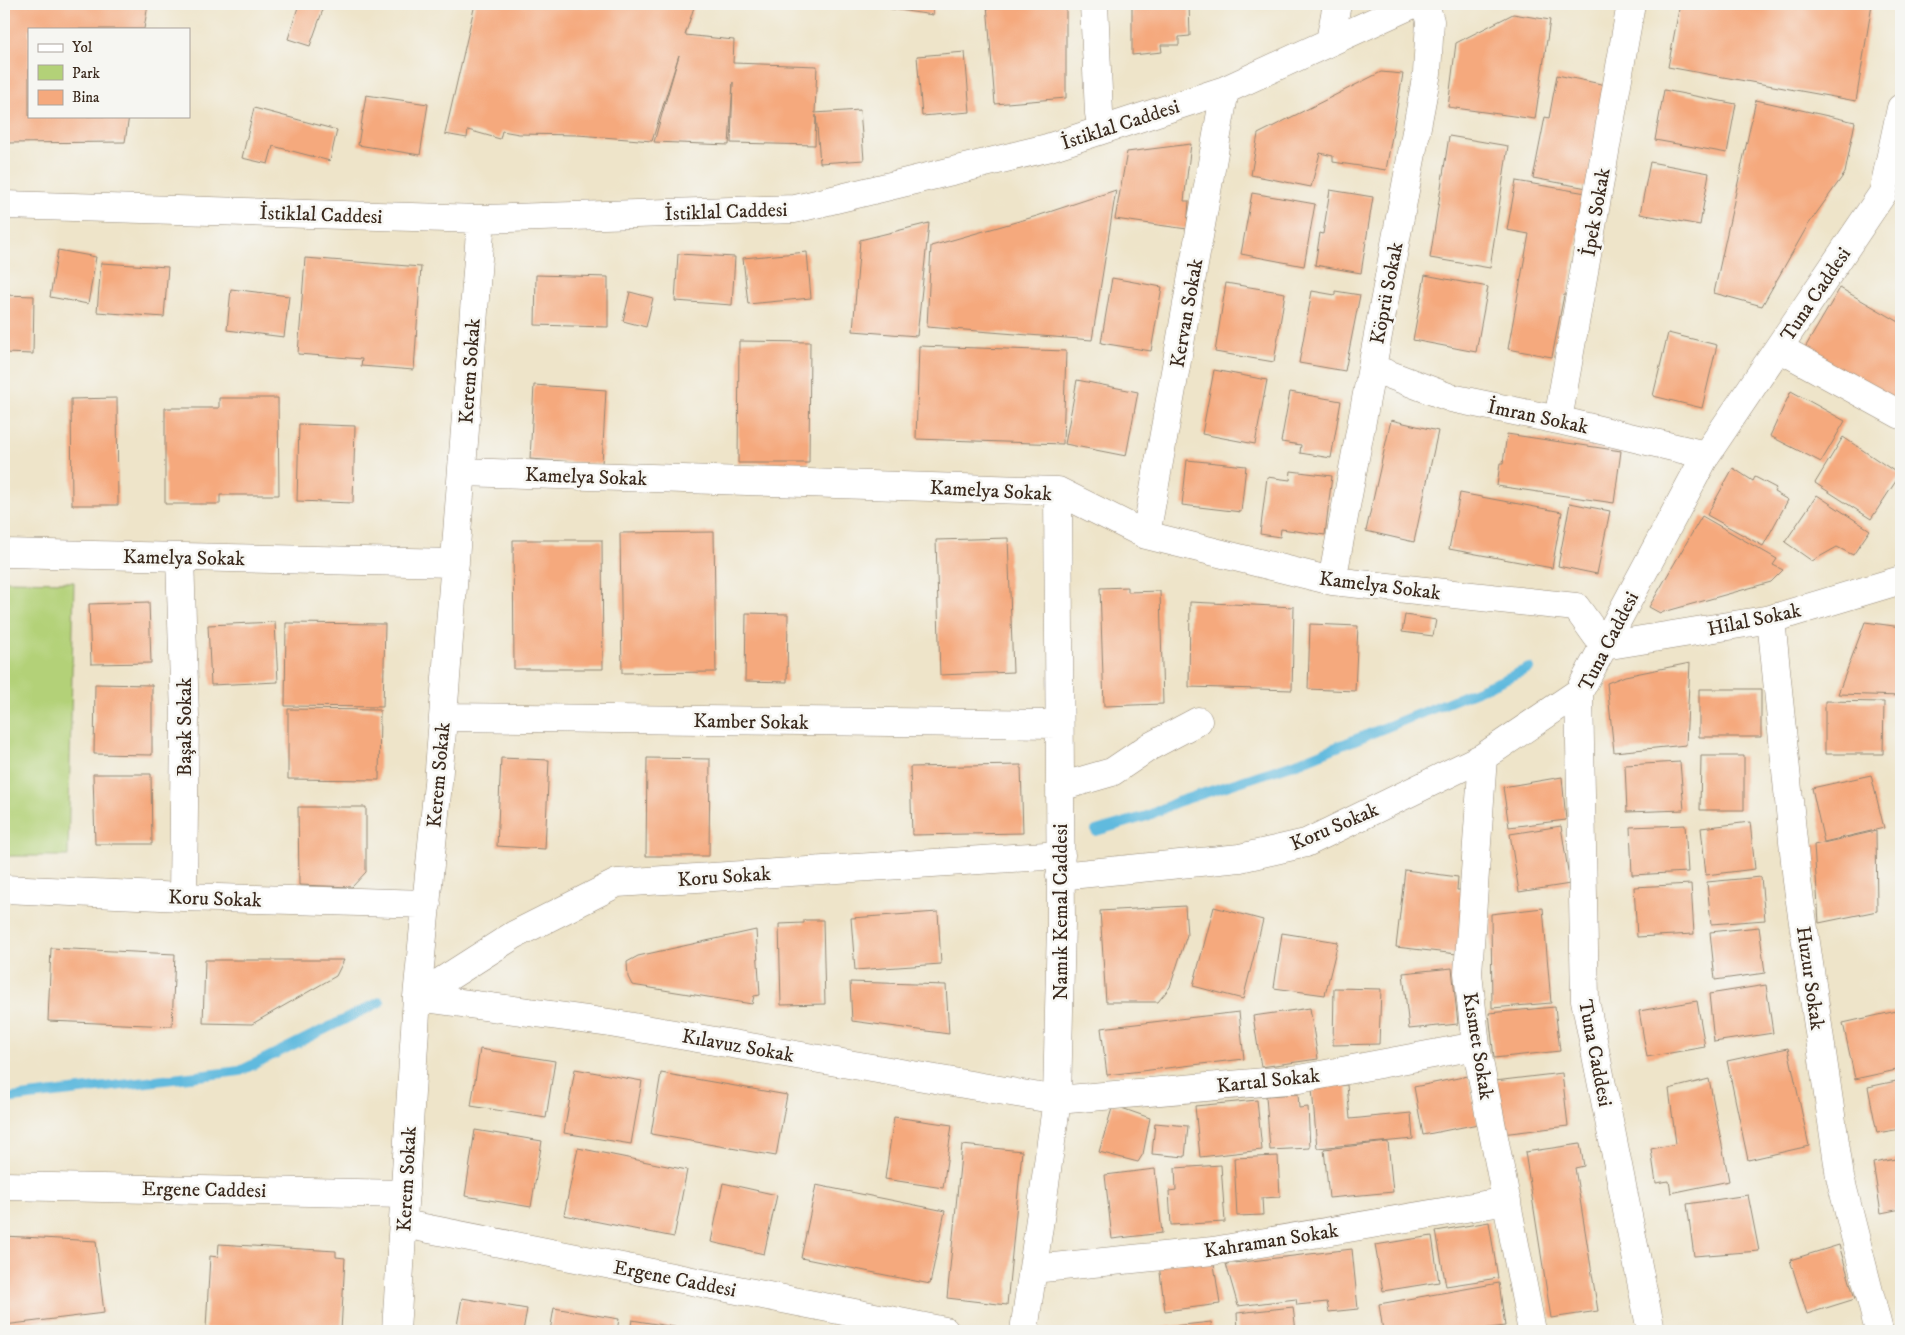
<svg xmlns="http://www.w3.org/2000/svg" width="1905" height="1335" viewBox="0 0 1905 1335" font-family="'IM FELL DW Pica',serif">
<style>
.green{fill:#b3d178;stroke:#777e4b}
.lines{fill:none;stroke-linecap:round;stroke-linejoin:round}
.stream{stroke:#60bade;stroke-width:10}
.building{fill:#f5a97d}
.minor-casing{stroke:#948774;stroke-width:29}
.minor{stroke:#fff;stroke-width:28}
.labels{text-anchor:middle;stroke-width:5;stroke-linejoin:round;paint-order:stroke}
.street-label{font-size:20px;fill:#3b2a1e;stroke:#f6f6f2}
</style>
<rect width="100%" height="100%" fill="#f6f6f2"/>
<filter id="ink" filterUnits="userSpaceOnUse"><feTurbulence type="fractalNoise" baseFrequency=".02" numOctaves="2"/><feDisplacementMap in="SourceGraphic" scale="10" xChannelSelector="R" yChannelSelector="G"/><feConvolveMatrix kernelMatrix="1 2 1 2 8 2 1 2 1" color-interpolation-filters="sRGB"/></filter>
<filter id="wash" filterUnits="userSpaceOnUse"><feTurbulence type="fractalNoise" baseFrequency=".0096" numOctaves="4" result="noise"/><feDisplacementMap in="SourceGraphic" scale="20" xChannelSelector="R" yChannelSelector="G"/><feGaussianBlur stdDeviation="1.12" result="paint"/><feColorMatrix in="noise" values="0 0 0 0 0 0 0 0 0 0 0 0 0 0 0 0 0 1.4 0 .05"/><feComposite in="paint" operator="in"/></filter>
<g filter="url(#wash)">
<rect width="100%" height="100%" fill="#eee4c9"/>
<!-- green -->
<path class="green" d="M4,581L74,582L68,856H4Z"/>
<g class="lines">
<!-- stream -->
<path class="stream" d="M1096,831L1147,816L1177,802L1297,763L1501,681L1529,668
M4,1099L240,1071L380,1002"/>
</g>
<g id="blocks">
<!-- building -->
<path class="building" d="M4,4H148L144,29H29V116H129L125,142L4,143Z
M299,4H325L310,46L288,39Z
M475,4H536L604,8L606,4H695L685,35L734,40L733,63L817,66L815,113L860,110L864,160L820,163L816,115L815,145L731,143L733,82L729,145L654,142L679,55L652,141L578,135L519,134L502,131L500,139L468,130L467,138L445,134Z
M754,4H779L778,8Z
M858,4H934L933,15Z
M987,4H1066V98L995,104Z
M1132,4H1189L1190,36L1179,37V45H1161L1162,52L1132,55Z
M1680,4H1872L1856,101L1668,67Z
M1513,14L1550,20L1535,119L1448,107L1456,43Z
M965,52L970,112L922,116L917,56Z
M1381,72L1403,74L1386,170L1333,162V156L1320,153L1311,187L1251,175L1258,134Z
M1557,75L1606,85L1587,188L1533,178L1545,117L1549,118Z
M1664,90L1736,104L1727,153L1655,140Z
M366,95L428,104L420,155L358,145Z
M1756,100L1855,122L1845,173L1808,225L1762,306L1714,293Z
M254,108L337,130L330,161L273,146L268,164L242,158Z
M1449,136L1508,146L1490,268L1430,258Z
M1191,144L1184,201H1189L1187,229L1115,219L1127,152Z
M1650,162L1709,173L1700,225L1640,214Z
M1516,181L1586,193L1567,295H1564L1552,357L1508,349L1529,234L1507,230Z
M1116,190L1092,340L927,327L931,246L1037,216Z
M1330,190L1373,197L1361,273L1315,265L1320,233L1323,234Z
M1252,193L1315,204L1304,266L1241,254Z
M929,223L917,336L853,331L860,240Z
M58,250L96,257L88,304L50,297Z
M807,252L811,298L748,304L743,258Z
M678,254L735,257L732,305L675,301Z
M305,258L421,267L414,370L361,366L362,359L298,354Z
M101,263L168,267L164,317L97,312Z
M536,275L608,277V327L535,325Z
M1425,275L1488,287L1476,352L1413,340Z
M1112,278L1162,287L1151,351L1101,343Z
M1226,283L1285,293L1274,362L1215,352Z
M1840,288L1901,323V408L1803,351Z
M231,289L289,296L284,337L227,330Z
M1312,291L1335,295V291L1360,295L1345,371L1299,363Z
M630,292L653,298L646,327L623,321Z
M4,295L34,296L33,354L4,353Z
M1668,333L1717,345L1702,408L1653,396Z
M739,341L810,342L809,463H738Z
M919,346L1066,351L1063,444L916,439Z
M1214,370L1267,380L1255,444L1202,434Z
M1077,380L1138,392L1126,456L1065,444Z
M534,385L606,390L602,464L530,459Z
M1791,391L1845,421L1821,462L1770,436Z
M1290,392L1341,401L1331,458L1300,453L1301,445L1281,442Z
M117,398L118,505H72L71,399Z
M219,398H278L279,495H220V504H165V408H219Z
M1391,420L1438,431L1414,542L1366,531Z
M299,424L355,426L353,503L297,501Z
M1507,434L1621,451L1614,503L1497,486L1500,463H1503Z
M1843,437L1900,475L1871,519L1815,483Z
M1187,460L1246,466L1241,512L1182,505Z
M1733,468L1753,481L1755,477L1776,488L1774,492L1788,500L1763,546L1707,515Z
M1291,471L1332,476L1325,535L1281,529L1280,537L1260,534L1267,477L1290,480Z
M1460,493L1562,512L1552,568L1449,549Z
M1817,495L1870,530L1853,555L1837,547L1812,561L1785,542Z
M1570,503L1610,511L1597,574L1558,566Z
M1702,516L1777,559L1773,565L1783,570L1771,582L1660,613L1649,607Z
M714,532L716,672L622,673L620,533Z
M1008,538L1013,672L940,675L936,540Z
M513,540H602L603,669H514Z
M1128,587V592L1160,591L1163,704L1104,706L1100,588Z
M149,602L151,663L91,664L89,604Z
M1190,602L1294,607L1292,690L1189,687Z
M746,613L788,614L787,682L745,681Z
M1405,615L1436,620L1433,636L1402,632Z
M275,622L278,682L211,685L208,625Z
M1865,622L1901,627V696L1838,694Z
M286,623L385,624L383,707L285,706Z
M1310,624L1358,626L1355,691L1308,689Z
M1690,663L1686,745L1614,752L1607,683L1625,676Z
M95,684L152,685V755L94,754Z
M1699,689H1761V737H1699Z
M1825,701L1884,702L1883,754H1825Z
M288,709L380,710L379,780L288,779Z
M1701,756H1744V810H1700Z
M501,758L549,760L545,849L497,846Z
M647,758L710,759L709,856H646Z
M1680,762L1684,810L1627,812L1625,765Z
M1021,765L1023,833L912,835L910,767Z
M93,774H151L152,844H95Z
M1871,775L1884,828L1824,842L1812,788Z
M1562,777L1566,820L1509,827L1503,787Z
M298,807H366V872L352,887L299,885Z
M1750,822L1755,869L1706,875L1701,828Z
M1685,825L1688,872L1632,875L1630,827Z
M1561,826L1570,884L1519,892L1510,834Z
M1876,831L1877,911L1819,923L1814,845Z
M1405,870L1458,877L1457,890H1465L1457,954L1396,947Z
M1761,877L1765,920L1711,924L1707,882Z
M1691,884L1694,934L1637,937L1634,887Z
M1185,906L1187,935L1170,987L1158,1002H1106L1100,911Z
M1214,907L1263,920L1243,999L1193,986Z
M1543,908L1551,1003L1492,1008L1491,914Z
M938,912L941,964L855,970L851,918Z
M804,920H823L825,1004L781,1005L779,924L804,923Z
M1759,927L1765,973L1715,980L1710,932Z
M756,930L760,995L754,996L752,1004L632,985L628,977L627,962L638,956Z
M1282,933L1338,942L1325,995L1274,988Z
M51,948L175,954L172,1026L48,1021Z
M205,960H344L336,976L252,1024L203,1023Z
M1452,968L1458,1024L1409,1029L1403,973Z
M850,982L946,985L949,1034L852,1021Z
M1766,985L1773,1033L1714,1042L1709,994Z
M1334,988L1381,989L1379,1044L1333,1045Z
M1697,1001L1705,1047L1647,1057L1639,1011Z
M1555,1007L1560,1051L1494,1058L1489,1013Z
M1310,1008L1318,1059L1261,1067L1253,1016Z
M1901,1010V1069L1855,1079L1843,1023Z
M1239,1012L1244,1059L1107,1075L1101,1028Z
M1788,1048L1809,1146L1748,1160L1727,1061Z
M480,1049L555,1061L546,1118L471,1106Z
M575,1069L642,1081L631,1144L564,1133Z
M661,1073L787,1095L776,1156L651,1134Z
M1562,1073L1568,1126L1502,1134L1495,1081Z
M1468,1076L1478,1124L1423,1135L1414,1087Z
M1709,1079L1729,1181L1671,1193L1669,1181L1656,1183L1651,1149L1676,1144L1669,1089Z
M1901,1080V1129L1877,1133L1868,1087Z
M1347,1085L1350,1119L1411,1113L1413,1139L1317,1148L1312,1088Z
M1298,1094L1299,1108L1308,1107L1310,1148L1270,1150L1266,1096Z
M1257,1100L1262,1150L1200,1157L1195,1106Z
M1113,1105L1150,1118L1143,1154L1138,1162L1099,1152Z
M894,1117L952,1125L943,1188L885,1179Z
M1155,1123L1188,1126L1185,1157L1152,1154Z
M475,1130L542,1141L531,1207L465,1196Z
M1388,1142L1393,1192L1329,1198L1324,1149Z
M1580,1144L1584,1166L1575,1168L1598,1311L1551,1318L1525,1152Z
M962,1145L1022,1151L1007,1305L947,1298Z
M578,1148L687,1170L674,1237L564,1215Z
M1278,1156L1280,1197L1262,1198L1263,1215L1237,1216L1234,1158Z
M1901,1158V1209L1881,1213L1873,1163Z
M1221,1165L1225,1222L1171,1225L1169,1191L1176,1190L1175,1168Z
M1155,1169L1162,1233L1112,1239L1105,1175Z
M723,1183L777,1195L764,1254L711,1242Z
M816,1185L945,1211L930,1284L801,1258Z
M1748,1195L1759,1251L1694,1256L1687,1204Z
M1489,1222L1498,1278L1446,1286L1436,1231Z
M4,1236L96,1241L104,1313L4,1325Z
M1432,1236L1439,1282L1383,1291L1375,1245Z
M219,1244L336,1251V1257L345,1258L341,1331H224V1329L206,1328L210,1256L218,1257Z
M1839,1245L1855,1299L1807,1314L1790,1260Z
M1352,1249L1358,1309L1329,1312L1327,1302L1297,1305L1296,1299L1238,1306L1226,1264Z
M1213,1258L1220,1304L1165,1311L1159,1265Z
M1499,1283L1505,1326L1468,1331H1383L1379,1304Z
M462,1298L527,1309L523,1331H456Z
M1293,1307L1296,1331H1238L1237,1313Z
M554,1308L619,1319L617,1331H550Z
M632,1320L692,1330V1331H630Z
M1211,1322L1212,1331H1155V1328Z"/>
</g>
</g>
<g filter="url(#ink)">
<use href="#blocks" fill-opacity="0" stroke="#948774" stroke-width="1"/>
<g class="lines">
<!-- minor casing -->
<g class="minor-casing">
<path id="minor" d="M1094,4L1099,113L1102,130
M1330,41L1337,4
M4,205L481,219L795,209L1047,148L1225,90L1413,4
M1779,348L1901,415
M1372,368L1451,398L1558,420L1706,455
M1558,420L1631,4
M462,472L1058,491L1146,535L1332,581L1576,607L1604,646L1771,619L1901,580
M1146,535L1225,90
M4,553L455,563
M180,557L185,717L183,897
M1332,581L1427,73L1430,21L1425,4
M1771,619L1797,881L1840,1177L1879,1331
M443,717L1058,724
M1483,757L1468,973L1476,1046L1532,1331
M1060,787L1112,772L1149,747L1198,721
M1060,876L1240,858L1306,843L1483,757L1579,692
M4,889L183,897L427,904
M417,997L610,1023L1057,1100L1299,1079L1476,1046
M417,997L514,935L617,883L1061,855
M4,1186L405,1194
M404,1224L945,1331
M1033,1269L1213,1251L1507,1201
M396,1331L417,997L438,783L481,219
M1024,1331L1057,1100L1061,922L1058,491
M1651,1331L1585,1000L1579,692L1706,455L1883,193L1901,108"/>
</g>
<!-- minor -->
<use href="#minor" class="minor"/>
</g>
</g>
<g class="labels">
<!-- street labels -->
<g class="street-label">
<text transform="translate(1120 124) rotate(-18)" y="7">İstiklal Caddesi</text>
<text transform="translate(726 211) rotate(-2)" y="7">İstiklal Caddesi</text>
<text transform="translate(1595 212) rotate(-80)" y="7">İpek Sokak</text>
<text transform="translate(321 214) rotate(2)" y="7">İstiklal Caddesi</text>
<text transform="translate(1386 293) rotate(-79)" y="7">Köprü Sokak</text>
<text transform="translate(1815 294) rotate(-56)" y="7">Tuna Caddesi</text>
<text transform="translate(1186 313) rotate(-80)" y="7">Kervan Sokak</text>
<text transform="translate(469 371) rotate(-86)" y="7">Kerem Sokak</text>
<text transform="translate(1538 416) rotate(12)" y="7">İmran Sokak</text>
<text transform="translate(586 476) rotate(2)" y="7">Kamelya Sokak</text>
<text transform="translate(991 490) rotate(3)" y="7">Kamelya Sokak</text>
<text transform="translate(184 557) rotate(1)" y="7">Kamelya Sokak</text>
<text transform="translate(1380 585) rotate(7)" y="7">Kamelya Sokak</text>
<text transform="translate(1754 619) rotate(-12)" y="7">Hilal Sokak</text>
<text transform="translate(1608 641) rotate(-63)" y="7">Tuna Caddesi</text>
<text transform="translate(751 721) rotate(1)" y="7">Kamber Sokak</text>
<text transform="translate(184 727) rotate(-90)" y="7">Başak Sokak</text>
<text transform="translate(438 775) rotate(-85)" y="7">Kerem Sokak</text>
<text transform="translate(1334 826) rotate(-23)" y="7">Koru Sokak</text>
<text transform="translate(724 876) rotate(-4)" y="7">Koru Sokak</text>
<text transform="translate(215 898) rotate(2)" y="7">Koru Sokak</text>
<text transform="translate(1060 912) rotate(-90)" y="7">Namık Kemal Caddesi</text>
<text transform="translate(1811 978) rotate(82)" y="7">Huzur Sokak</text>
<text transform="translate(738 1045) rotate(10)" y="7">Kılavuz Sokak</text>
<text transform="translate(1479 1046) rotate(81)" y="7">Kısmet Sokak</text>
<text transform="translate(1596 1053) rotate(79)" y="7">Tuna Caddesi</text>
<text transform="translate(1268 1080) rotate(-6)" y="7">Kartal Sokak</text>
<text transform="translate(406 1179) rotate(-87)" y="7">Kerem Sokak</text>
<text transform="translate(204 1189) rotate(1)" y="7">Ergene Caddesi</text>
<text transform="translate(1271 1240) rotate(-9)" y="7">Kahraman Sokak</text>
<text transform="translate(675 1278) rotate(11)" y="7">Ergene Caddesi</text>
</g>
</g>
<!-- margin -->
<rect width="1905" height="1335" fill="none" stroke="#f6f6f2" stroke-width="20"/>
<!-- legend -->
<rect x="28" y="28" width="162" height="90" fill="#f6f6f2" stroke="#aba49d"/>
<rect x="38" y="44" width="25" height="8" fill="#ffffff" stroke="#aba49d"/>
<text x="72" y="52" font-size="15" fill="#3b2a1e">Yol</text>
<rect x="38" y="65" width="25" height="15" fill="#b3d178" stroke="#aba49d"/>
<text x="72" y="78" font-size="15" fill="#3b2a1e">Park</text>
<rect x="38" y="90" width="25" height="15" fill="#f5a97d" stroke="#aba49d"/>
<text x="72" y="102" font-size="15" fill="#3b2a1e">Bina</text>
</svg>
